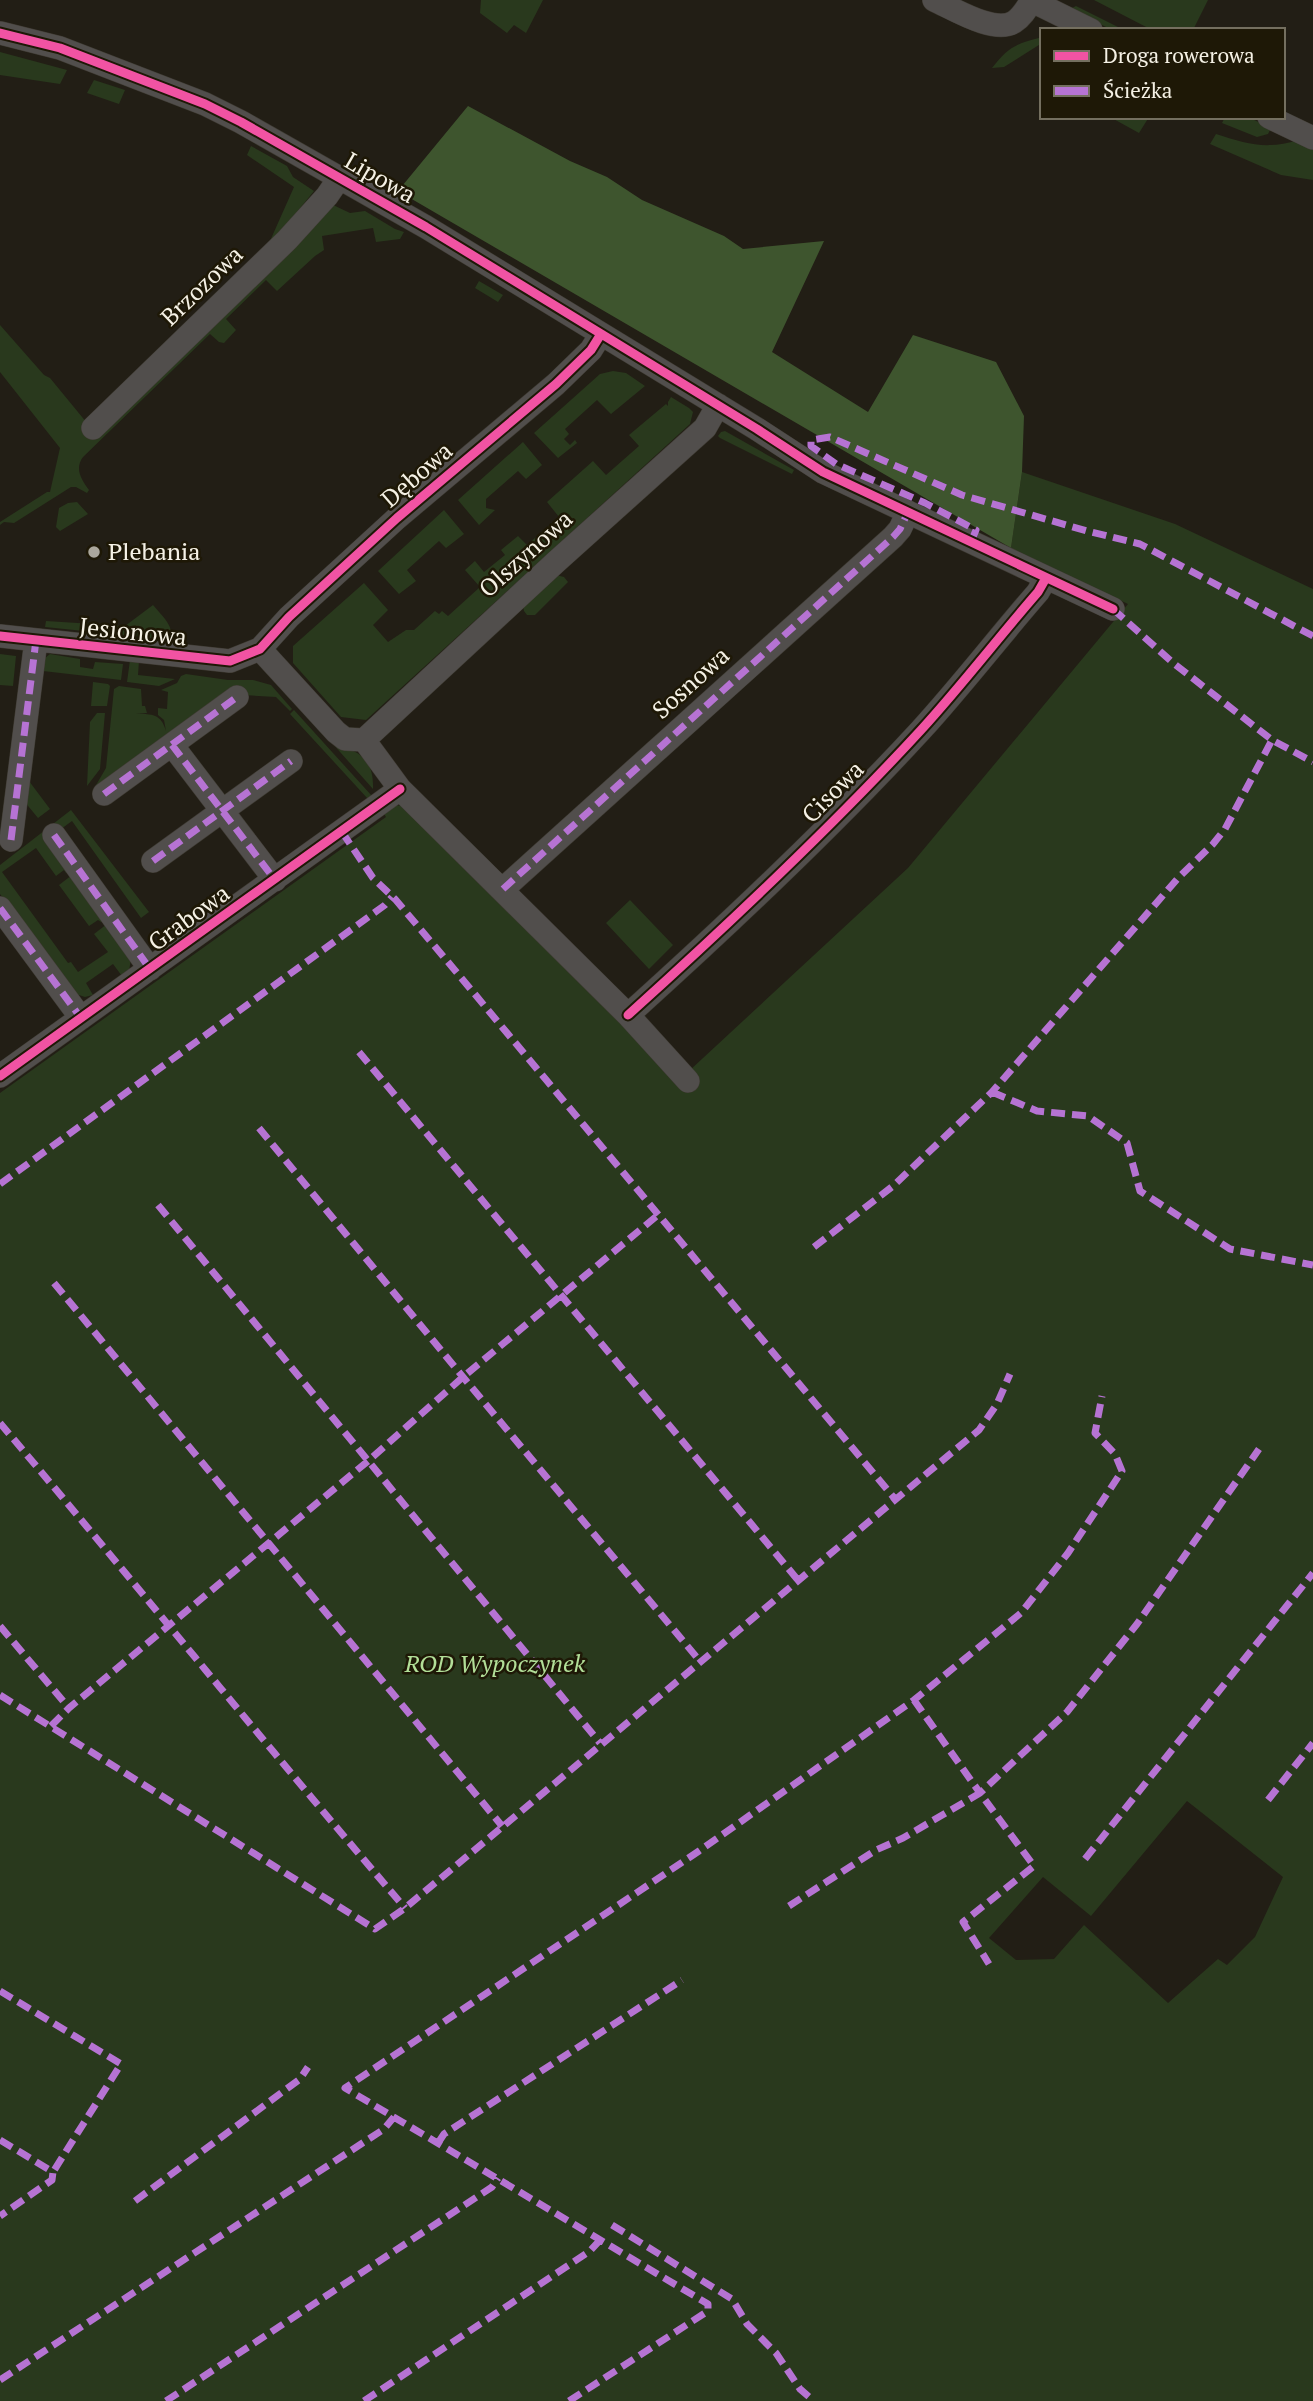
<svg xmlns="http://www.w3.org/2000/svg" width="1313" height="2401" viewBox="0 0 1313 2401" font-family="'PT Serif',serif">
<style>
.green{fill:#29391d;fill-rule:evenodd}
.forest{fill:#3e552e}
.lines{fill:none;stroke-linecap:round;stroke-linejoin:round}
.minor-casing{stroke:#3f3b33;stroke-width:24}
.minor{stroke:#514e4c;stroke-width:23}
.quiet{stroke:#b673d3;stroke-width:7;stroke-dasharray:14 7;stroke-linecap:butt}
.cycleway-casing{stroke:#1e1806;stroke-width:13}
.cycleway{stroke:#f153a3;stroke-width:9}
.poi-dot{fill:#aba79c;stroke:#1e1806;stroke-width:2.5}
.labels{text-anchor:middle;stroke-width:5;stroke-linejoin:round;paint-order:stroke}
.street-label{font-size:24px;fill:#f5f1e5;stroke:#1e1806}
.poi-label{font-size:24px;fill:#f5f1e5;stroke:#1e1806;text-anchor:start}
.park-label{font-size:24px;font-style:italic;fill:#b2df98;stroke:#1e1806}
</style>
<rect width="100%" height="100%" fill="#221e15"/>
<!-- green -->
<path class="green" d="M481,0H543L526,33L514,25L507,33L480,13Z
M1094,0H1208L1193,30H1152Z
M1076,6L1124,30H1112L1070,9Z
M1042,37V43L1004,67L992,68C1009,46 1016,44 1042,37Z
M0,52L67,70L60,84L0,75Z
M94,80L125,90L119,104L87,93Z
M1110,117H1149L1139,133Z
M1225,117H1248L1271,128L1268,134L1257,137L1222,123Z
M1216,134C1247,144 1266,150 1298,140L1313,148V180L1281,175L1210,144Z
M251,146L287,166L293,177L314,191L266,250L294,187L247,155Z
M331,204L350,213L365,211L395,229L404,232L400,239L376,242L373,228L322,236L324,250L315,256L277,291L266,280L226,319L236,330L224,343L219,342L210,334L83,457C74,469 82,480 89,490L87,493L76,487H71L14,523L4,522L0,525V522L47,492H50L60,448L0,372V325L44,375L50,378L96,434Z
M479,281L503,295L498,302L475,288Z
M613,371L626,373L645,386L611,414L597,400L565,429L569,434L564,439L570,445L575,440L577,443L558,458L534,433L600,374Z
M671,397L689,408L693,412L690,424L366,720L341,717L293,663V646L364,583L388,610L373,625L388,642L406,630H414L435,611L439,614L442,611L448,616L480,587L465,570L475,561L484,572L505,555L501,550L518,536L527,545L559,517L547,502L593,461L606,475L639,446L629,435L666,404L668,406V402Z
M725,431L794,470L792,474L720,438L718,436L721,432Z
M523,442L542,465L526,479L518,471L486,499V508L495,510L479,525L458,500Z
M1022,472L1175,524L1313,589V2401H0V1093L386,817L383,812L393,805L404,806L576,973L675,1084L908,868L1128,604L1011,548ZM1187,1801L1283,1877L1255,1937L1227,1965L1218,1959L1168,2003L1084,1925L1054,1959L1016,1960L989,1938L1043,1877L1091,1916Z
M77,502L88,514L60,531L56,527L59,508L68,503Z
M444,510L464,534L446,548L439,541L407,570L416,581L399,594L378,571Z
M556,575L564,577L568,582L535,615H527L524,611L523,606Z
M153,605C162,616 174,625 171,640L45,627L46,621L125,626Z
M0,654L16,656L13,686L0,685Z
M50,654L80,659V667L93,669L95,662L123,664L121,680L43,671L45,658Z
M130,660L139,661L138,675L175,679L159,686L127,682Z
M186,674L228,680H253L271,685L292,709L290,711L276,697L228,694L92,792L106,768L114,689L119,686L141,689L142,706H145L147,713H136C152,715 161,713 166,731L164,720L158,715V708L167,709L168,692L161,690L177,683L181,676Z
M93,682L108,684L110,686L107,706H91Z
M294,710L372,796L368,799L290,714Z
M97,713H105L100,769L87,786L90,722Z
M332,743C358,751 374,757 373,789Z
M29,781L50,809L38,818L24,801Z
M71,810L149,912L141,918L72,821L46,840L69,871L66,873L64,870L56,876L36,848L2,872L68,963L71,962L78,972L108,952L94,934L107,924L131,959L129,971L122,976L113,964L86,983L93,995L85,997L76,994L0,894V865Z
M72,875L104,920L101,922L98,920L89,926L59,885Z
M630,900L673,945L649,969L606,923Z"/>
<!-- forest -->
<path class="forest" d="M468,106L570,161L607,177L642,200L724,236L743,249L824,241L772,352L868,412L913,335L996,362L1024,416L1022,472L1011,548L398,191Z"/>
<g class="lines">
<!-- minor casing -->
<g class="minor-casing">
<path id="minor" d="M934,0C954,9 994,34 1014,22C1022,17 1027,8 1032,0
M1032,1L1091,30
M0,33L60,48L205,104L241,122L426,227L757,429L823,472L1113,609
M1269,117L1313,138
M93,428L287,240L327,196L340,177
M0,636L230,661L260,649L289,617L397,518L556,384L591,350L601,334
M260,649L336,732L345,739L364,740
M364,740L557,561L705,428L718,405
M364,740L400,789L628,1015L688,1081
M172,745L275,880
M104,794L237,697
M54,835L150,969
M11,840L36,640
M153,861L291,761
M503,889L893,537L900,529L908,512
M0,908L81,1018
M628,1015C729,924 829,830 921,730C962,685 998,638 1038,592L1046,578
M0,1076L400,789"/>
</g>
<!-- minor -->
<use href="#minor" class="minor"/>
<!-- quiet -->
<path class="quiet" d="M971,542L976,530L925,503L836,464L811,446V440L830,437L962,495L1087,531L1140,544L1313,636
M1113,609L1172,662L1272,740L1313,762
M172,745L275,880
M104,794L237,697
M342,832L373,878L395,899L453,968L895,1499
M54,835L150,969
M11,840L36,640
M153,861L291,761
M503,889L893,537L900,529L908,512
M0,908L81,1018
M359,1052L797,1579
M992,1092L1037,1111L1088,1116L1127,1143L1140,1191L1230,1249L1313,1265
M259,1128L463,1377L699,1660
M0,1184L385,905L392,897
M158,1205L600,1743
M814,1247L893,1186L992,1092L1179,877L1213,844L1225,829L1272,740
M54,1283L502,1826
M0,1423C136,1584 268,1748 405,1908
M0,1626L69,1708
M0,1695L375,1929L405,1908L979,1430L997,1404L1010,1374
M914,1700L980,1793L1067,1712L1137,1624L1259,1449
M51,1726L69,1708L368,1461L463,1377L658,1215
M1268,1800L1313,1743
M1085,1859L1313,1573
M789,1906L876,1850L903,1838L980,1793L1034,1866L963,1922L989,1964
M0,1991L121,2064L53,2172
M0,2140L53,2172L52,2180L0,2216
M438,2143L444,2134L682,1980
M135,2201L300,2079L308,2067
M612,2225L732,2299L747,2324L776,2353L800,2389L814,2401
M0,2380L384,2129L394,2117
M166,2401L492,2187L498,2178
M364,2401L590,2251L601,2239
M569,2401L708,2311V2304L345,2088L699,1851L914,1700L1021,1613L1068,1553L1122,1471L1115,1454L1095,1433L1102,1396"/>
<!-- cycleway casing -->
<g class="cycleway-casing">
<path id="cycleway" d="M0,33L60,48L205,104L241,122L426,227L757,429L823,472L1113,609
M0,636L230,661L260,649L289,617L397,518L556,384L591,350L601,334
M628,1015C729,924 829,830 921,730C962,685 998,638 1038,592L1046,578
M0,1076L400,789"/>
</g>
<!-- cycleway -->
<use href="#cycleway" class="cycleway"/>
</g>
<!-- markers -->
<circle class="poi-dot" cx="94" cy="552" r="7"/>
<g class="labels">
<!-- street labels -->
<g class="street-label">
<text transform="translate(380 178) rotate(30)" y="8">Lipowa</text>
<text transform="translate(202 286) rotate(-44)" y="8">Brzozowa</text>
<text transform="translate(417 475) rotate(-41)" y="8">Dębowa</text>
<text transform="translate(526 554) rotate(-42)" y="8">Olszynowa</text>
<text transform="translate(133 632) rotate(6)" y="8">Jesionowa</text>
<text transform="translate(691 683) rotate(-42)" y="8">Sosnowa</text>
<text transform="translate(833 792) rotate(-45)" y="8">Cisowa</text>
<text transform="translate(189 918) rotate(-36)" y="8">Grabowa</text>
</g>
<!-- poi labels -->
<g class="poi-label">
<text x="108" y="560">Plebania</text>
</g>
<!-- park labels -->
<g class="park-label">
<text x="495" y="1672">ROD Wypoczynek</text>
</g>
</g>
<!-- legend -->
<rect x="1040" y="28" width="245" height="91" fill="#1e1806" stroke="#746f5f" stroke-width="2"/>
<rect x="1054" y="51" width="35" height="10" fill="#f153a3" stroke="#746f5f" stroke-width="2"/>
<text x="1103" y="63" font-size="21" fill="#f5f1e5">Droga rowerowa</text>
<rect x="1054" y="86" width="35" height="10" fill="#b673d3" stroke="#746f5f" stroke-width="2"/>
<text x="1103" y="98" font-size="21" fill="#f5f1e5">Ścieżka</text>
</svg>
